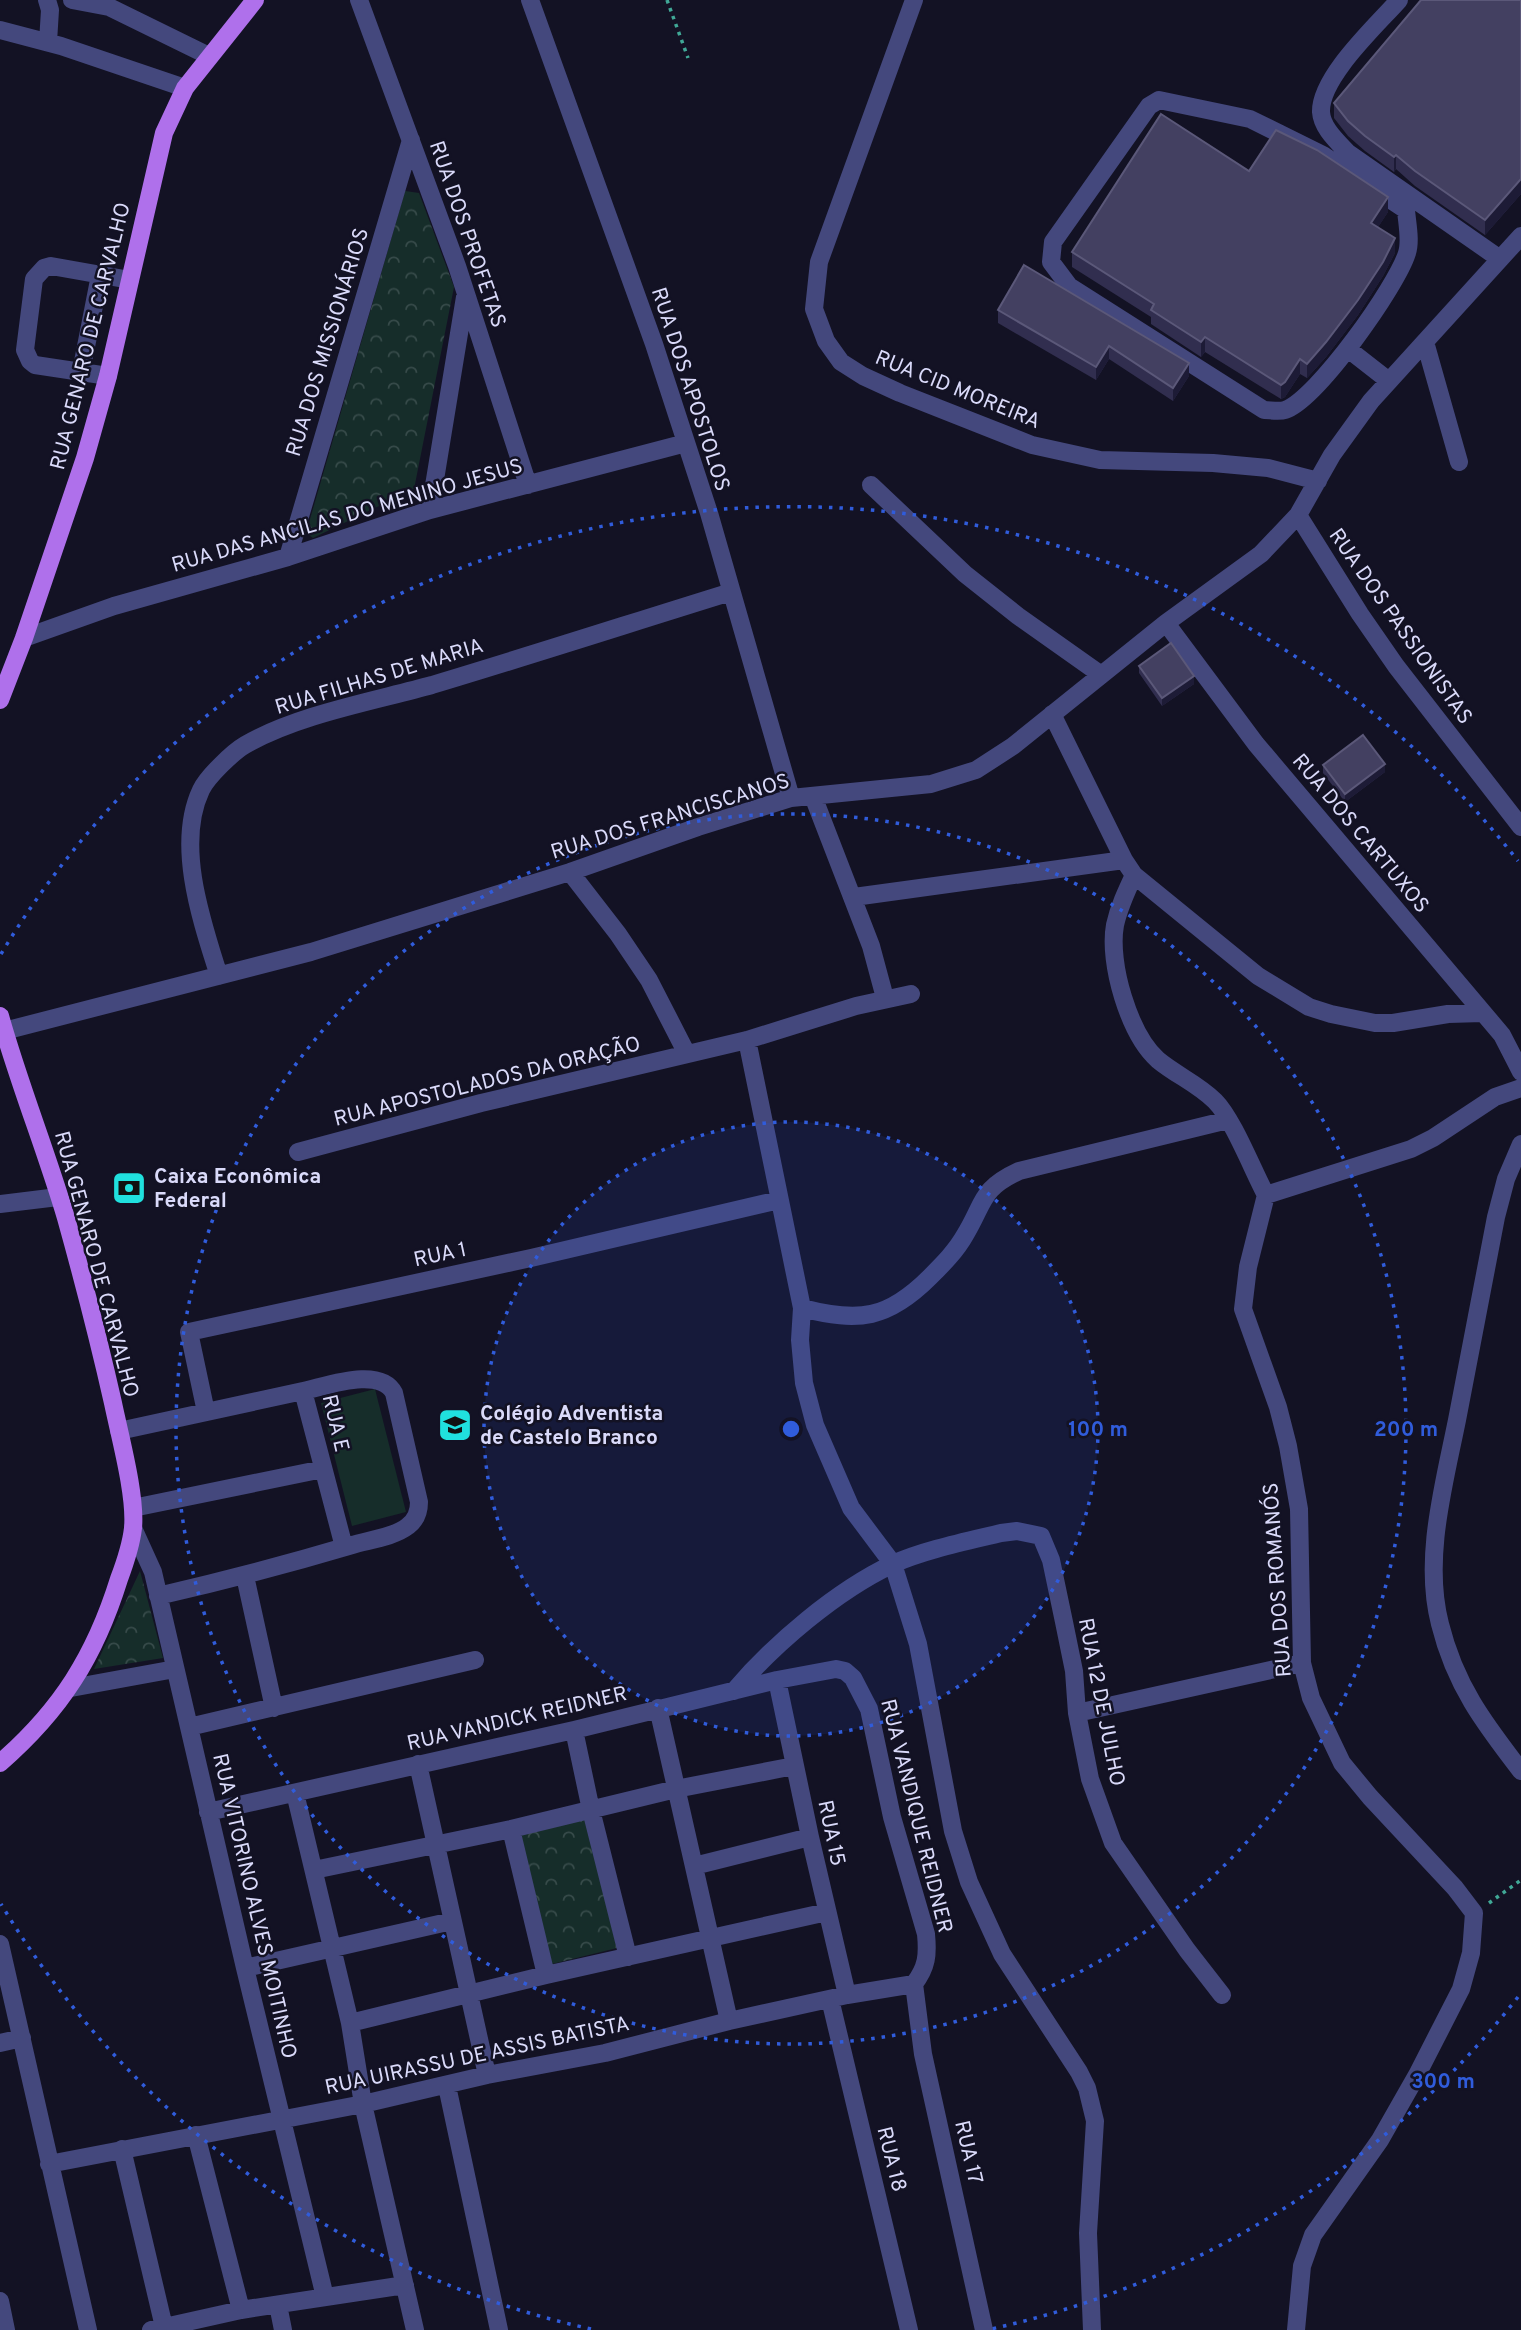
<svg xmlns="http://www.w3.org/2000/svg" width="1521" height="2330" viewBox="0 0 1521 2330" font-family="Overpass,sans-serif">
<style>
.forest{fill:url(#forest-crowns)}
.pitch{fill:#162d2a}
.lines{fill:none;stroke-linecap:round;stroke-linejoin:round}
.path{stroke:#40a896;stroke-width:3.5;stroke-dasharray:3.5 5;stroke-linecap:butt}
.minor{stroke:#44487d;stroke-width:18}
.major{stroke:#af70eb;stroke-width:18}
.wall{fill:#312e4f}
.shaded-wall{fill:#1d1b36}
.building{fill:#434061;stroke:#5b5879;stroke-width:2}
.ring{fill:none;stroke:#305cdb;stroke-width:3.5;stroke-dasharray:3.5 7}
.labels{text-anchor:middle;stroke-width:5;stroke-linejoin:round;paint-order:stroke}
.street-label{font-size:21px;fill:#dadafa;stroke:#131224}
.poi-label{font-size:21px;font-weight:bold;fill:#dadafa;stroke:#131224;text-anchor:start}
.centre{fill:#305cdb;stroke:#131224;stroke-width:3.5}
.ring-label{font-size:21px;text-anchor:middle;font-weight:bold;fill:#305cdb;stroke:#131224;stroke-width:5;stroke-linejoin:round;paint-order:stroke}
</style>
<defs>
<pattern id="forest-crowns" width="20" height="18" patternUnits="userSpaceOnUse" patternTransform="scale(1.75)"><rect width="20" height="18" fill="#162d2a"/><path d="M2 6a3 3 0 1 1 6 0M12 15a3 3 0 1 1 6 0" fill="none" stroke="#374b4a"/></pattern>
</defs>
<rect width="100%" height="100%" fill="#131224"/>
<!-- forest -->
<path class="forest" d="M405,191L419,193L454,287L414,489L313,538L306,533Z
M140,1571L163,1658L94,1669Z
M585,1818L617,1948L552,1964L520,1834Z"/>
<!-- pitch -->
<path class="pitch" d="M375,1389L406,1512L352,1526L321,1403Z"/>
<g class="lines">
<!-- path -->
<path class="path" d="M667,0L688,58
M1489,1903L1521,1880"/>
<!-- minor -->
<path class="minor" d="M47,0L50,10L48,42
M72,0L109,7L209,56
M359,0L457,266L528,485
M530,0L654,344L709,513L791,798
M914,0L819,262L814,309L826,341L841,362L863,376L900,393L1032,445L1100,460L1213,463L1268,468L1318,481
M1399,0C1377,25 1320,77 1321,112C1322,128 1337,141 1348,153L1500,259
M0,30L61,46L185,88
M1159,100L1250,119L1323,155L1406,210C1407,223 1411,241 1407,253C1397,286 1317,399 1285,410C1279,412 1270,410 1264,410L1069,286L1051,262L1053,242L1149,106Z
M1425,342L1459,462
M1348,349L1389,381
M81,372L100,275
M108,376L35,365L30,361L25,350L34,279L44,268L51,266L130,280
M871,485L965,574L1018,616L1100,674
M430,510L465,297
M1298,515L1360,614L1396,666L1521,827
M288,557L411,140
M1166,623L1256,744L1502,1035L1521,1072
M24,638L114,606L288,557L430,510L686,443
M1052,714L1124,860L1134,875L1258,976L1309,1007L1331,1014L1375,1023H1393L1448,1014L1483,1013
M813,796L871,946L885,998
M570,872L618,934L649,980L687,1054
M1134,875C1126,892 1119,907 1115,925C1108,963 1129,1034 1158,1060C1176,1075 1198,1084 1215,1101C1233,1119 1253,1171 1266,1195
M854,897L1124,860
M219,976C202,922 175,845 201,790C207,777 233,752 245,745C296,715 374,701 432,685C532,655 631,623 731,592
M4,1031L311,952L570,872L698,827L791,798L931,784L976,770L1013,746L1166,623L1261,554L1298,515L1332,455L1371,401L1521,236
M747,1040L802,1308L800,1340L804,1383L815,1425L851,1508L893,1564L918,1644L953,1831L969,1882L1002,1954L1079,2072L1087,2088L1095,2121L1088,2233L1092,2330
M1521,1144L1506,1179L1496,1217C1483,1285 1470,1352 1457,1420C1444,1485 1423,1559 1440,1624C1455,1685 1484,1723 1521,1771
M298,1152L481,1103L747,1040L856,1006L911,994
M1266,1195L1248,1267L1243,1309L1278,1407L1288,1446L1299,1509L1302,1663L1311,1698L1342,1763L1370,1797L1455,1888L1474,1913L1471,1953L1461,1989L1417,2075L1380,2140L1313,2235L1302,2266L1296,2330
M1266,1195L1411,1149L1433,1138L1495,1097L1521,1088
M0,1204L58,1197
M802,1308C859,1323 888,1319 930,1277C943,1264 956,1251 965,1235C985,1202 980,1189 1019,1171L1228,1120
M206,1412L189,1332L531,1258L779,1200
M119,1431L303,1391
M133,1508L323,1469
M133,1528L153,1572L245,1968L325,2297
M245,1576L274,1708
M158,1596C223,1581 288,1564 352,1545C369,1540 394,1537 408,1526C416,1520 419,1511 419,1502L394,1393C380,1366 327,1386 303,1391L344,1547
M777,1680L810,1837L847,1995
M71,1688L175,1669
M734,1691C774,1644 836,1591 893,1564C924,1550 968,1541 1001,1533L1017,1531L1041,1536L1051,1560L1064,1622L1074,1671L1077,1713L1090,1779L1113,1843L1187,1950L1222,1995
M658,1708L729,2021
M1077,1713L1302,1663
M189,1727L475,1660
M574,1730L591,1810L628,1957
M418,1764L487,2075
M295,1793L350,2023L363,2104L415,2330
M208,1812L574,1730L777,1680L836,1669L845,1671L853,1678L869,1709L892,1817L926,1934C928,1955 927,1967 914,1984
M511,1829L546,1975
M694,1866L810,1837
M314,1870L511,1829L676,1789L794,1766
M0,1944L88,2330
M245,1968L452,1921
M914,1984L923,2054L984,2330
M830,1999L909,2330
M350,2023L546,1975L827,1912
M0,2043L22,2038
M447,2086L499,2330
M196,2135L241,2310
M122,2149L164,2327
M49,2164L363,2104L487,2075L605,2053L729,2021L847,1995L914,1984
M0,2301L6,2330
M278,2305L283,2330
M151,2330L241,2310L405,2285"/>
<!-- major -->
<path class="major" d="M0,700L24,638L85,458L108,376L164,133L185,88L255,0
M0,1016C19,1084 46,1150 66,1218C83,1279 99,1341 113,1403C120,1437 136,1495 133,1528C131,1546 125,1563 119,1579C95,1656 61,1710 0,1763"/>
</g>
<!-- wall -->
<path class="wall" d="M1521,0V194L1485,235L1415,186L1396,169L1394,172L1365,151L1348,136L1334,118V103Z
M1249,171L1388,212L1378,227L1395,253L1383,276L1358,315L1326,357L1307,378L1300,374L1285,397L1281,399L1205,352L1201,357L1151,324V317L1072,267V252Z
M1024,265L1189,376L1173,401L1109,359L1096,380L998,323V310Z
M1139,666L1194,684L1162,706L1139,673Z
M1323,765L1385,772L1345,802L1323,773Z"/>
<!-- shaded-wall -->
<path class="shaded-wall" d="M1396,155V169L1394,172V157Z
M1521,179V194L1485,235V220Z
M1388,197V212L1371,238V223Z
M1395,238V253L1383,276L1358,315L1326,357L1307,378V364Z
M1205,337V352L1201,357V342Z
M1109,346V359L1096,380V367Z
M1300,359V374L1285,397L1281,399V385Z
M1189,363V376L1173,401V388Z
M1194,676V684L1162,706V698Z
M1385,764V772L1345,802V794Z"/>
<!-- building -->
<path class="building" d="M1421,0H1521V179L1485,220L1415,171L1396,155L1394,157L1365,136L1348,121L1334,103Z
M1161,114L1249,171L1276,130L1317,150L1388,197L1371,223L1395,238L1383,262L1358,300L1326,342L1307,364L1300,359L1285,382L1281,385L1205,337L1201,342L1151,310L1154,304L1072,252Z
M1024,265L1189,363L1173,388L1109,346L1096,367L998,310Z
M1171,643L1194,676L1162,698L1139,666Z
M1363,735L1385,764L1345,794L1323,765Z"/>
<!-- distance rings -->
<circle cx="791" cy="1429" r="307" fill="#305cdb" fill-opacity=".12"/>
<g class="ring">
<circle cx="791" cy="1429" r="307"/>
<circle cx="791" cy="1429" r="615"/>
<path d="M1518 1997A922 922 0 0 1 991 2329M591 2329A922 922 0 0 1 1 1904M1 954A922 922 0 0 1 1518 861"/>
</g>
<!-- icons -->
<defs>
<g id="bank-square" transform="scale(1.75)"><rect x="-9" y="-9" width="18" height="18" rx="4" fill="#20e0de" stroke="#131224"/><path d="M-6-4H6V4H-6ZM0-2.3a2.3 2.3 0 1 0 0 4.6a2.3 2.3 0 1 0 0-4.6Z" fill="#111"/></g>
<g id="school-square" transform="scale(1.75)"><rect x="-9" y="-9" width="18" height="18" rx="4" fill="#20e0de" stroke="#131224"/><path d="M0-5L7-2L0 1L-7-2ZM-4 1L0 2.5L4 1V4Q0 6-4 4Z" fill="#111"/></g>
</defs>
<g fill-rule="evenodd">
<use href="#bank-square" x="129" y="1188"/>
<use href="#school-square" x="455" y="1425"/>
</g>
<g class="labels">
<!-- street labels -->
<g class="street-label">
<text transform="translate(468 234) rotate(71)" y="7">RUA DOS PROFETAS</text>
<text transform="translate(90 336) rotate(-76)" y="7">RUA GENARO DE CARVALHO</text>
<text transform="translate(327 342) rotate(-73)" y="7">RUA DOS MISSIONÁRIOS</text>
<text transform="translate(691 389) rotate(72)" y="7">RUA DOS APOSTOLOS</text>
<text transform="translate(958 389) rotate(22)" y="7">RUA CID MOREIRA</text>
<text transform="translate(347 515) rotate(-16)" y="7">RUA DAS ANCILAS DO MENINO JESUS</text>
<text transform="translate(1401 626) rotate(55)" y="7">RUA DOS PASSIONISTAS</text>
<text transform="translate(379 676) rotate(-17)" y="7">RUA FILHAS DE MARIA</text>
<text transform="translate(670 816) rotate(-17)" y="7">RUA DOS FRANCISCANOS</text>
<text transform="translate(1361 833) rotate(50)" y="7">RUA DOS CARTUXOS</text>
<text transform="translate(487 1081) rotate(-14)" y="7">RUA APOSTOLADOS DA ORAÇÃO</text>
<text transform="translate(440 1254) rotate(-12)" y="7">RUA 1</text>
<text transform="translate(97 1264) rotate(75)" y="7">RUA GENARO DE CARVALHO</text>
<text transform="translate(336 1423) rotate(77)" y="7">RUA E</text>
<text transform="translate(1277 1580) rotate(-94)" y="7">RUA DOS ROMANÓS</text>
<text transform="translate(1102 1702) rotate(79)" y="7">RUA 12 DE JULHO</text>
<text transform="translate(517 1718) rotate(-13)" y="7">RUA VANDICK REIDNER</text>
<text transform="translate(917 1816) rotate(76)" y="7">RUA VANDIQUE REIDNER</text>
<text transform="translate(832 1833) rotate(78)" y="7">RUA 15</text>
<text transform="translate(255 1906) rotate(77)" y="7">RUA VITORINO ALVES MOITINHO</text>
<text transform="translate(477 2055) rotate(-12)" y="7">RUA UIRASSU DE ASSIS BATISTA</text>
<text transform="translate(969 2152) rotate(77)" y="7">RUA 17</text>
<text transform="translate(892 2159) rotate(76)" y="7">RUA 18</text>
</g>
<!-- poi labels -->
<g class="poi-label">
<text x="154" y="1183">Caixa Econômica<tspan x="154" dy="24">Federal</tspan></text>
<text x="480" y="1420">Colégio Adventista<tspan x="480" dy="24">de Castelo Branco</tspan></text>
</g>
</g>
<circle cx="791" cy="1429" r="10" class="centre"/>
<g class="ring-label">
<text x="1098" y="1436">100 m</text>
<text x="1406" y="1436">200 m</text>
<text x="1443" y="2088">300 m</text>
</g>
</svg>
